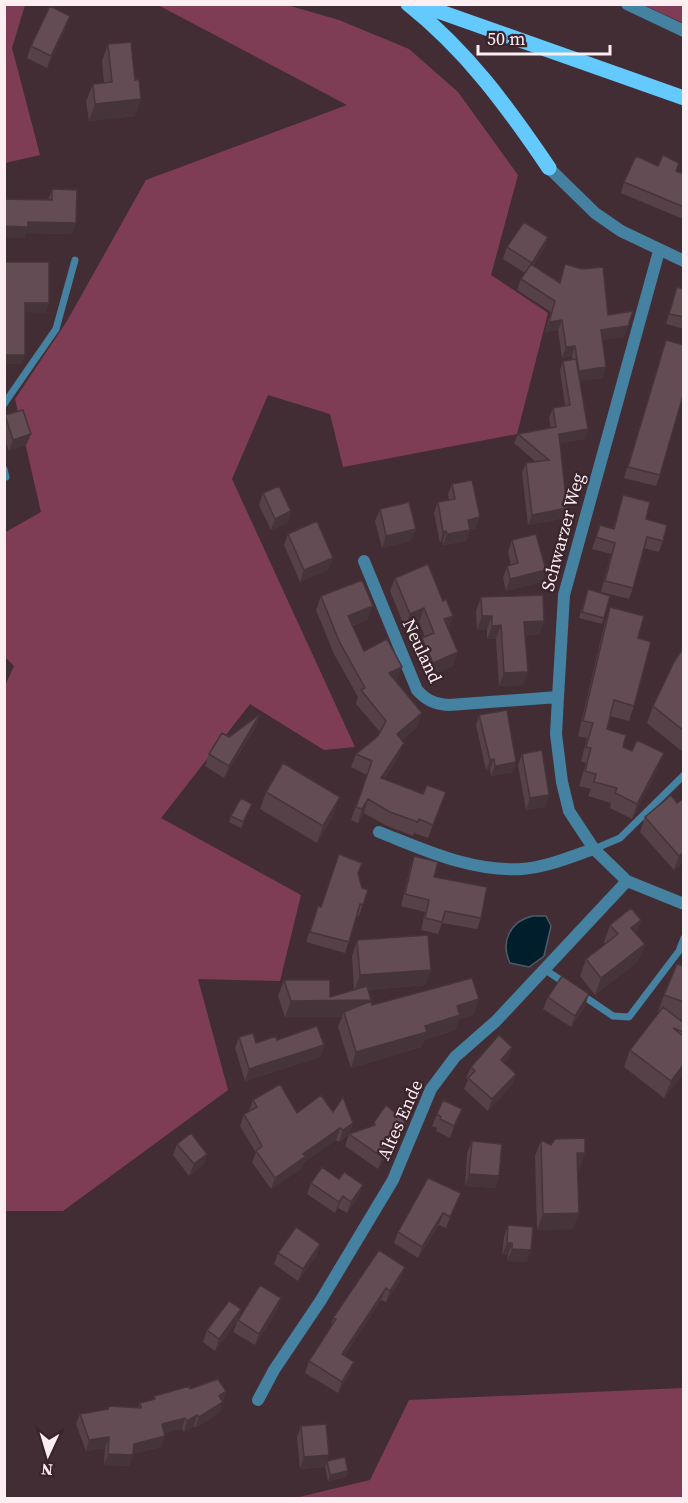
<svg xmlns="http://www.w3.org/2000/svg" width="688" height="1503" viewBox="0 0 688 1503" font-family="'Source Serif 4',serif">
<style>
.green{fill:#7f3d55}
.water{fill:#001e2c;stroke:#4c5c67;stroke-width:1.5}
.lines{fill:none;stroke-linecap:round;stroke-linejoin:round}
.lane{stroke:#4581a0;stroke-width:7}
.street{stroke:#4581a0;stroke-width:12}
.primary{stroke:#64cafd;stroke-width:15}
.wall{fill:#554147}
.shaded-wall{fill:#45353a}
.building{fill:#634c53;stroke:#45353a;stroke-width:1.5}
.labels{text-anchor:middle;stroke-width:4.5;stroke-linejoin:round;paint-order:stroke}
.street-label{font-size:18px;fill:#fdeef2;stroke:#38242a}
</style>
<rect width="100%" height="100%" fill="#432d34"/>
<!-- green -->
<path class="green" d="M4,5H25L12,48L40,155L5,163Z
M158,5H287L339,20L409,49L458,92L518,175L491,275L548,313L517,434L343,467L330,414L268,395L232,479L355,747L324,750L250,704L161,818L301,895L280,981L198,979L228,1090L63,1211H5L4,688L14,666L5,657L4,533L41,512L15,399L67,321L146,180L347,105Z
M644,5H683V23Z
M683,1388V1498H295L370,1480L409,1400Z"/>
<!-- water -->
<path class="water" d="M533,916H546L551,926L544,956L529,967L510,963C500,942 510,921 533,916Z"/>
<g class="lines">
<!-- lane -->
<path class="lane" d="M4,404L56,329L75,260
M4,469L6,477
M594,849L620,838L684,775
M544,969L565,983
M582,995L613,1016L629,1017L679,951L684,938"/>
<!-- street -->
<path class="street" d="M627,4L684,31
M549,168L595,213L621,231L684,261
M364,561L417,690C427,701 435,704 449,705L558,697
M379,832C425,850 471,872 522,869C545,868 572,856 594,849
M627,881L594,849L569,811L562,782L556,734L558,697L564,595L659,251
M258,1400L274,1370L321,1300L393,1180L431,1089L455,1057L496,1021L627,881L684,904"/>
<!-- primary -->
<path class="primary" d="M408,4C467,51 507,106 549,168
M418,4L684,98"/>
</g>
<!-- wall -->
<path class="wall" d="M66,28L47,68L27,58L31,46Z
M108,44L135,116L89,121L86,101L93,84L104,83L102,61Z
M658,166L676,171L684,174L683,219L621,193L624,182Z
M52,189L76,223L72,234L26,233L24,238L4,237L48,200Z
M548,237L544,249L533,266L559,282L565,264L608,315L624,337L602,340L603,378L580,381L588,429L584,439L560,443L564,518L528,525L522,473L526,463L536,462L514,443L518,434L551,428L549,418L553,408L565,406L560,370L563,361L572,359V356L562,358L558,330L545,332L551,312L517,290L521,279L525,273L503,259L507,247Z
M677,287L684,289V329L666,324Z
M666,340L660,475L656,486L624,478Z
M5,415L31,434L26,445L9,451L4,438Z
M452,484L476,528L470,529L466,541L443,545V541L440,543L434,513L438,502L449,500L448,494Z
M263,493L291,511L287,523L271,530L259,505Z
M623,495L646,519L663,541L659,552L644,548L633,588L629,599L601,592L611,554L592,549L600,525L613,528Z
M380,509L411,541L382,548L375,521Z
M288,534L329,569L300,582L284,545Z
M512,540L542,582L506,591L503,578L507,566L511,565L508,552Z
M395,578L448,629L453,666L428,677L417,652L422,638L425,637L419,622L405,628L390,591Z
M588,589L604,618L602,624L579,618Z
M321,596L368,619L352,626L364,651L397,680L396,681L418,726L402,740L399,756L384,779L423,794L446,792L428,838L414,833L413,836L385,825L364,813L358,823L351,820L367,775L351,767L356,754L378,736L380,732L356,704L358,697L334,654L316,610Z
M481,597L540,634L525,635L523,685L499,686L496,639H487V629L477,630L476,611Z
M610,607L638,638L634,706L629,721L610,716L607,729L623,747L658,768L632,819L610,808L611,803L588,796L591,789L579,786L586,763L581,761L587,738L578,736L605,622Z
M684,647V753L647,723L653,706Z
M260,714L256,726L224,778L205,766L209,754L229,737Z
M479,715L513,772L491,776L490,769L486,770L476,725Z
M522,754L549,795L545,807L526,810L518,765Z
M266,792L334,814L317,843L260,809Z
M684,798V862L674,870L640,832L645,817L677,803Z
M250,810L241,828L229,822L231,816Z
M414,856L434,877L481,918L477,929L442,923L438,934L421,930L425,912L401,906L410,868Z
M358,873L362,888L368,890L359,916L357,915L345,953L306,942L318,906L320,907Z
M641,920L636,934L645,944L638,961L595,995L580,976L586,959L605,944L604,942L610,925Z
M357,940L431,970L425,985L368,990L372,1005L474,1014L459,1019L455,1030L424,1040L421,1047L351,1068L338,1027L342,1017H285L278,996L284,980L330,997L354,990L352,956Z
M684,966V1022L680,1021L684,1023V1073L664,1098L624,1067L630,1050L659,1012H658L664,995Z
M548,997L585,1006L571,1027L543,1009Z
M239,1037L256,1043L277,1040L324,1045L320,1057L245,1081L235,1048Z
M512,1047L508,1059L504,1063L516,1074L512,1085L488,1111L464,1089L468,1080L466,1078L471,1067Z
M253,1100L297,1113L333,1112L353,1123L349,1134L373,1126L374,1122H406L402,1134L378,1169L345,1146L349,1134L339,1142L336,1140L304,1162L302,1168L271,1189L252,1162L256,1153L240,1126L244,1114L249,1111Z
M462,1109L450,1138L436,1131L437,1128L432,1126L437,1114Z
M541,1140L551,1145L585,1153L579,1169H578L573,1229L537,1230L535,1156Z
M472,1141L499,1176L495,1188L465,1186L467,1153Z
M177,1144L207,1154L203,1165L189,1176L173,1155Z
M311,1183L363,1185L358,1197L347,1213L338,1208L335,1213L307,1194Z
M456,1205L446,1228L439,1225L418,1258L394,1243L398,1232Z
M508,1225L527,1262L507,1261L508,1255H502L504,1237Z
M320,1244L316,1256L298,1281L274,1264L278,1253Z
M401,1279L386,1302L381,1300L345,1355L350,1373L338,1393L305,1373L309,1361L330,1330L333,1318Z
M281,1298L277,1310L255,1345L233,1332L238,1320Z
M241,1309L237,1321L215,1351L203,1342L207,1330Z
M190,1389L226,1391L219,1413L195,1428L194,1426L184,1432L182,1429L164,1433L161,1447L133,1454L129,1466L104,1465L105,1448L86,1451L76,1424L80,1414L108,1409L109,1406L138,1408L140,1403L153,1399L154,1396Z
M301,1426L327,1461L348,1471L346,1477L328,1481L325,1467L300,1469L297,1437Z"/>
<!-- shaded-wall -->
<path class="shaded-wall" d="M70,16L66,28L47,68L51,56Z
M141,99L135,116L89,121L95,104Z
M28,222L76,223L72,234L26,233L24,238L4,237V226Z
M548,237L544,249L527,275L532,263Z
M25,303H49L46,313L22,312Z
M562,320L558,330L545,332L549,322Z
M628,326L624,337L597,341L601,330Z
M575,346L572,356L562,358L566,347Z
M6,355H25L22,364H4Z
M606,367L603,378L575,382L579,371Z
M588,429L584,439L555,444L559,434Z
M31,434L26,445L9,451L13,440Z
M567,508L564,518L528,525L532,515Z
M291,511L287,523L271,530L275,519Z
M480,517L476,528L464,530L468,520Z
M416,529L411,541L382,548L386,536Z
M470,530L466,541L443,545L447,534Z
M446,531L443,541L440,543L443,532Z
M333,558L329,569L300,582L304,570Z
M546,570L542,582L506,591L510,579Z
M373,606L368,619L343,629L348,616Z
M424,608L419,622L405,628L410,614Z
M453,616L449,629L444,619Z
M482,616H492L487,629L477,630Z
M544,621L540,634L520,635L524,622Z
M501,625L496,639H487L492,626Z
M458,652L453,666L428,677L433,663Z
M402,667L397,680L385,687L389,673Z
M528,672L523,685L499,686L504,673Z
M422,713L418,726L392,748L397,734Z
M260,714L256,726L224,778L229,766Z
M404,743L399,756L376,791L381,778Z
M664,753L658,768L632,819L637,804Z
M494,759L490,769L486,770L490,760Z
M516,762L513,772L491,776L495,766Z
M549,795L545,807L526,810L530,798Z
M340,797L334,814L317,843L323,826Z
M368,799L364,813L358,823L362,809Z
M684,852V862L674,870L679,856Z
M641,920L635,937L631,928Z
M645,944L638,961L595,995L601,978Z
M431,970L425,985L354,991L360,975Z
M589,994L585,1006L571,1027L575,1016Z
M479,999L474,1014L459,1019L455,1030L424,1040L421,1047L351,1068L356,1052L457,1006Z
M371,1000L366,1016L344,1012L342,1017H285L291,1001Z
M324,1045L320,1057L245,1081L249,1069Z
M512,1047L508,1059L496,1072L501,1060Z
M684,1064V1073L664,1098L671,1081Z
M516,1074L512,1085L488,1111L492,1099Z
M462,1109L458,1121L450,1138L454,1126Z
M406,1122L402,1134L378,1169L382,1157Z
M353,1123L349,1134L339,1142L343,1130Z
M340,1128L336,1140L304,1162L302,1168L271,1189L275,1178L303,1154Z
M577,1153H585L579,1169H571Z
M207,1154L203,1165L189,1176L194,1164Z
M469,1174L499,1176L495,1188L465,1186Z
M363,1185L358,1197L347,1213L351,1202Z
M461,1193L456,1205L446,1228L450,1217Z
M343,1196L338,1208L335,1213L339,1202Z
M443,1213L439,1225L418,1258L422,1247Z
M579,1213L573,1229L537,1230L543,1214Z
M507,1243H512L508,1255H502Z
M320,1244L316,1256L298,1281L303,1269Z
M512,1249L531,1250L527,1262L507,1261Z
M405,1267L401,1279L386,1302L390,1291Z
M386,1288L381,1300L338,1366L342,1354Z
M281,1298L277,1310L255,1345L259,1334Z
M241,1309L237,1321L215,1351L219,1339Z
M354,1362L350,1373L338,1393L342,1382Z
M226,1391L222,1402L219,1396Z
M223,1402L219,1413L195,1428L199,1417Z
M197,1415L194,1426L184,1432L187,1421Z
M185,1418L182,1429L158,1435L162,1424Z
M165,1436L161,1447L130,1455L134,1444Z
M109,1437L105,1448L86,1451L89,1440Z
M108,1454L133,1455L129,1466L104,1465Z
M329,1455L325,1467L300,1469L304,1457Z
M348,1471L346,1477L328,1481L330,1475Z"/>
<!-- building -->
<path class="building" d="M50,6L70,16L51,56L31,46Z
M131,42L135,80L139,79L141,99L95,104L93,84L112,82L108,44Z
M663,155L679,163L676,171L684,174V207L624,182L636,156L658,166Z
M52,189L77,190L76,223L28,222V227L4,226V199L52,200Z
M524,222L548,237L532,263L507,247Z
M4,262H49V303H25V355H6V378H4Z
M531,264L560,283L565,264L582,269L603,267L608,315L633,311L628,326L601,330L606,367L579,371L575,346L566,347L562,320L549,322L555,301L521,279Z
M677,287L684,289V317L669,314Z
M666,340L684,345V392L660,475L628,467Z
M576,359L588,429L559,434L567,508L532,515L526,463L549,460L518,434L556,427L553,408L570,405L563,361Z
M23,410L31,434L13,440L5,415Z
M472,480L480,517L468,520L470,530L447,534L446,531L443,532L438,502L455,499L452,484Z
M279,486L291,511L275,519L263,493Z
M623,495L650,502L646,519L667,525L663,541L647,537L633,588L605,581L615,543L596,537L600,525L614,529Z
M409,502L416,529L386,536L380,509Z
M317,521L333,558L304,570L288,534Z
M536,534L546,570L510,579L507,566L518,563L512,540Z
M428,564L443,601L446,599L453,616L444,619L458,652L433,663L422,638L434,633L424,608L410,614L395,578Z
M362,580L373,606L348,616L364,651L387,639L402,667L389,673L422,713L397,734L404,743L381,778L423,794L427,785L446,792L433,825L419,819L418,822L390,812L368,799L362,809L356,807L372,761L356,754L378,736L386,721L361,690L365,688L339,641L321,596Z
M588,589L610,596L604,618L582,612Z
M543,595L544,621L524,622L528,672L504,673L501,625L492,626V616H482L481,597Z
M610,607L644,616L638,638L651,642L634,706L614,700L607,729L626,735L623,747L632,751L637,740L664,753L637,804L615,793L617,788L594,782L596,774L585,771L591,748L586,747L593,723L583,721Z
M684,647V731L653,706L674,662Z
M507,710L516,762L495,766L494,759L490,760L479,715Z
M260,714L229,766L209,754L222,733L229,737Z
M542,750L549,795L530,798L522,754Z
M283,763L340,797L323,826L266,792Z
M671,795L677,803L684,798V852L679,856L645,817Z
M241,798L252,804L243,822L231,816Z
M339,854L362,863L358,873L362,888L368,890L363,905L360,904L349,942L310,932L318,906L321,907Z
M414,856L438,862L434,877L487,887L481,918L445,911L442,922L425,918L429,900L405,894Z
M631,908L641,920L631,928L645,944L601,978L586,959L618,934L610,925Z
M428,935L431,970L360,975L357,940Z
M677,964L684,966V1002L664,995Z
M562,976L589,994L575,1016L548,997Z
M472,978L479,999L457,1006L460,1015L425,1026L427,1032L356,1052L344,1012L371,1001L372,1005Z
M284,980H330V997L367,986L371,1000L291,1001Z
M663,1007L684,1023V1032L673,1028L684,1037V1064L671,1081L630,1050Z
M317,1026L324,1045L249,1069L239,1037L253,1033L256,1043L276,1036L277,1040Z
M499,1035L512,1047L501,1060L516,1074L492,1099L468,1078L475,1071L471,1067Z
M280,1084L297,1113L321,1095L333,1112L343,1097L353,1123L343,1130L340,1128L303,1154L306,1156L275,1178L256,1151L262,1146L244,1114L257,1107L253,1100Z
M443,1100L462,1109L454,1126L440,1119L441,1117L437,1114Z
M386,1105L406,1122L382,1157L349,1134L375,1125L374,1122Z
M191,1133L207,1154L194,1164L177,1144Z
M585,1138V1153H577L579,1213L543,1214L541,1140L551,1145L555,1139Z
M472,1141L502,1144L499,1176L469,1174Z
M322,1167L339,1179L344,1172L363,1185L351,1202L343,1196L339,1202L311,1183Z
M428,1178L461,1193L450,1217L443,1213L422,1247L398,1232Z
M508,1225L533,1227L531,1250L512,1249V1243H507Z
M296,1227L320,1244L303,1269L278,1253Z
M379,1250L405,1267L390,1291L386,1288L342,1354L354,1362L342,1382L309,1361L336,1319L333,1318Z
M260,1285L281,1298L259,1334L238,1320Z
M229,1301L241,1309L219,1339L207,1330Z
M218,1379L226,1391L219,1396L223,1402L199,1417L197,1415L187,1421L185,1418L162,1424L165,1436L134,1444L133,1455L108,1454L109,1437L89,1440L80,1414L108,1409L109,1406L141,1408L140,1403L155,1399L154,1396L190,1386V1389Z
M326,1424L329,1455L304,1457L301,1426Z
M345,1457L348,1471L330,1475L327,1461Z"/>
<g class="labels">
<!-- street labels -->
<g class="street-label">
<text transform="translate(563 532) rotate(-75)" y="6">Schwarzer Weg</text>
<text transform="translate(422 651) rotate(65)" y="6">Neuland</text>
<text transform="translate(400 1120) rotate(-66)" y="6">Altes Ende</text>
</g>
</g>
<!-- border -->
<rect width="688" height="1503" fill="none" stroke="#fdeef2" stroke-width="12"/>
<!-- north arrow -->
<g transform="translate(48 1455) rotate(184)" stroke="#38242a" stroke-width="4.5" paint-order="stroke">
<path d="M0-4.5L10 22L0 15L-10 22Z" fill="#fdeef2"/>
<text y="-9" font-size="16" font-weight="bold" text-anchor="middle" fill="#fdeef2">N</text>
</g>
<!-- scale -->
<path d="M478 45v9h132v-9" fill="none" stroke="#fdeef2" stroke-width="3"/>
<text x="487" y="45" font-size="18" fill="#fdeef2" stroke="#38242a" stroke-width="4.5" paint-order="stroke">50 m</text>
</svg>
